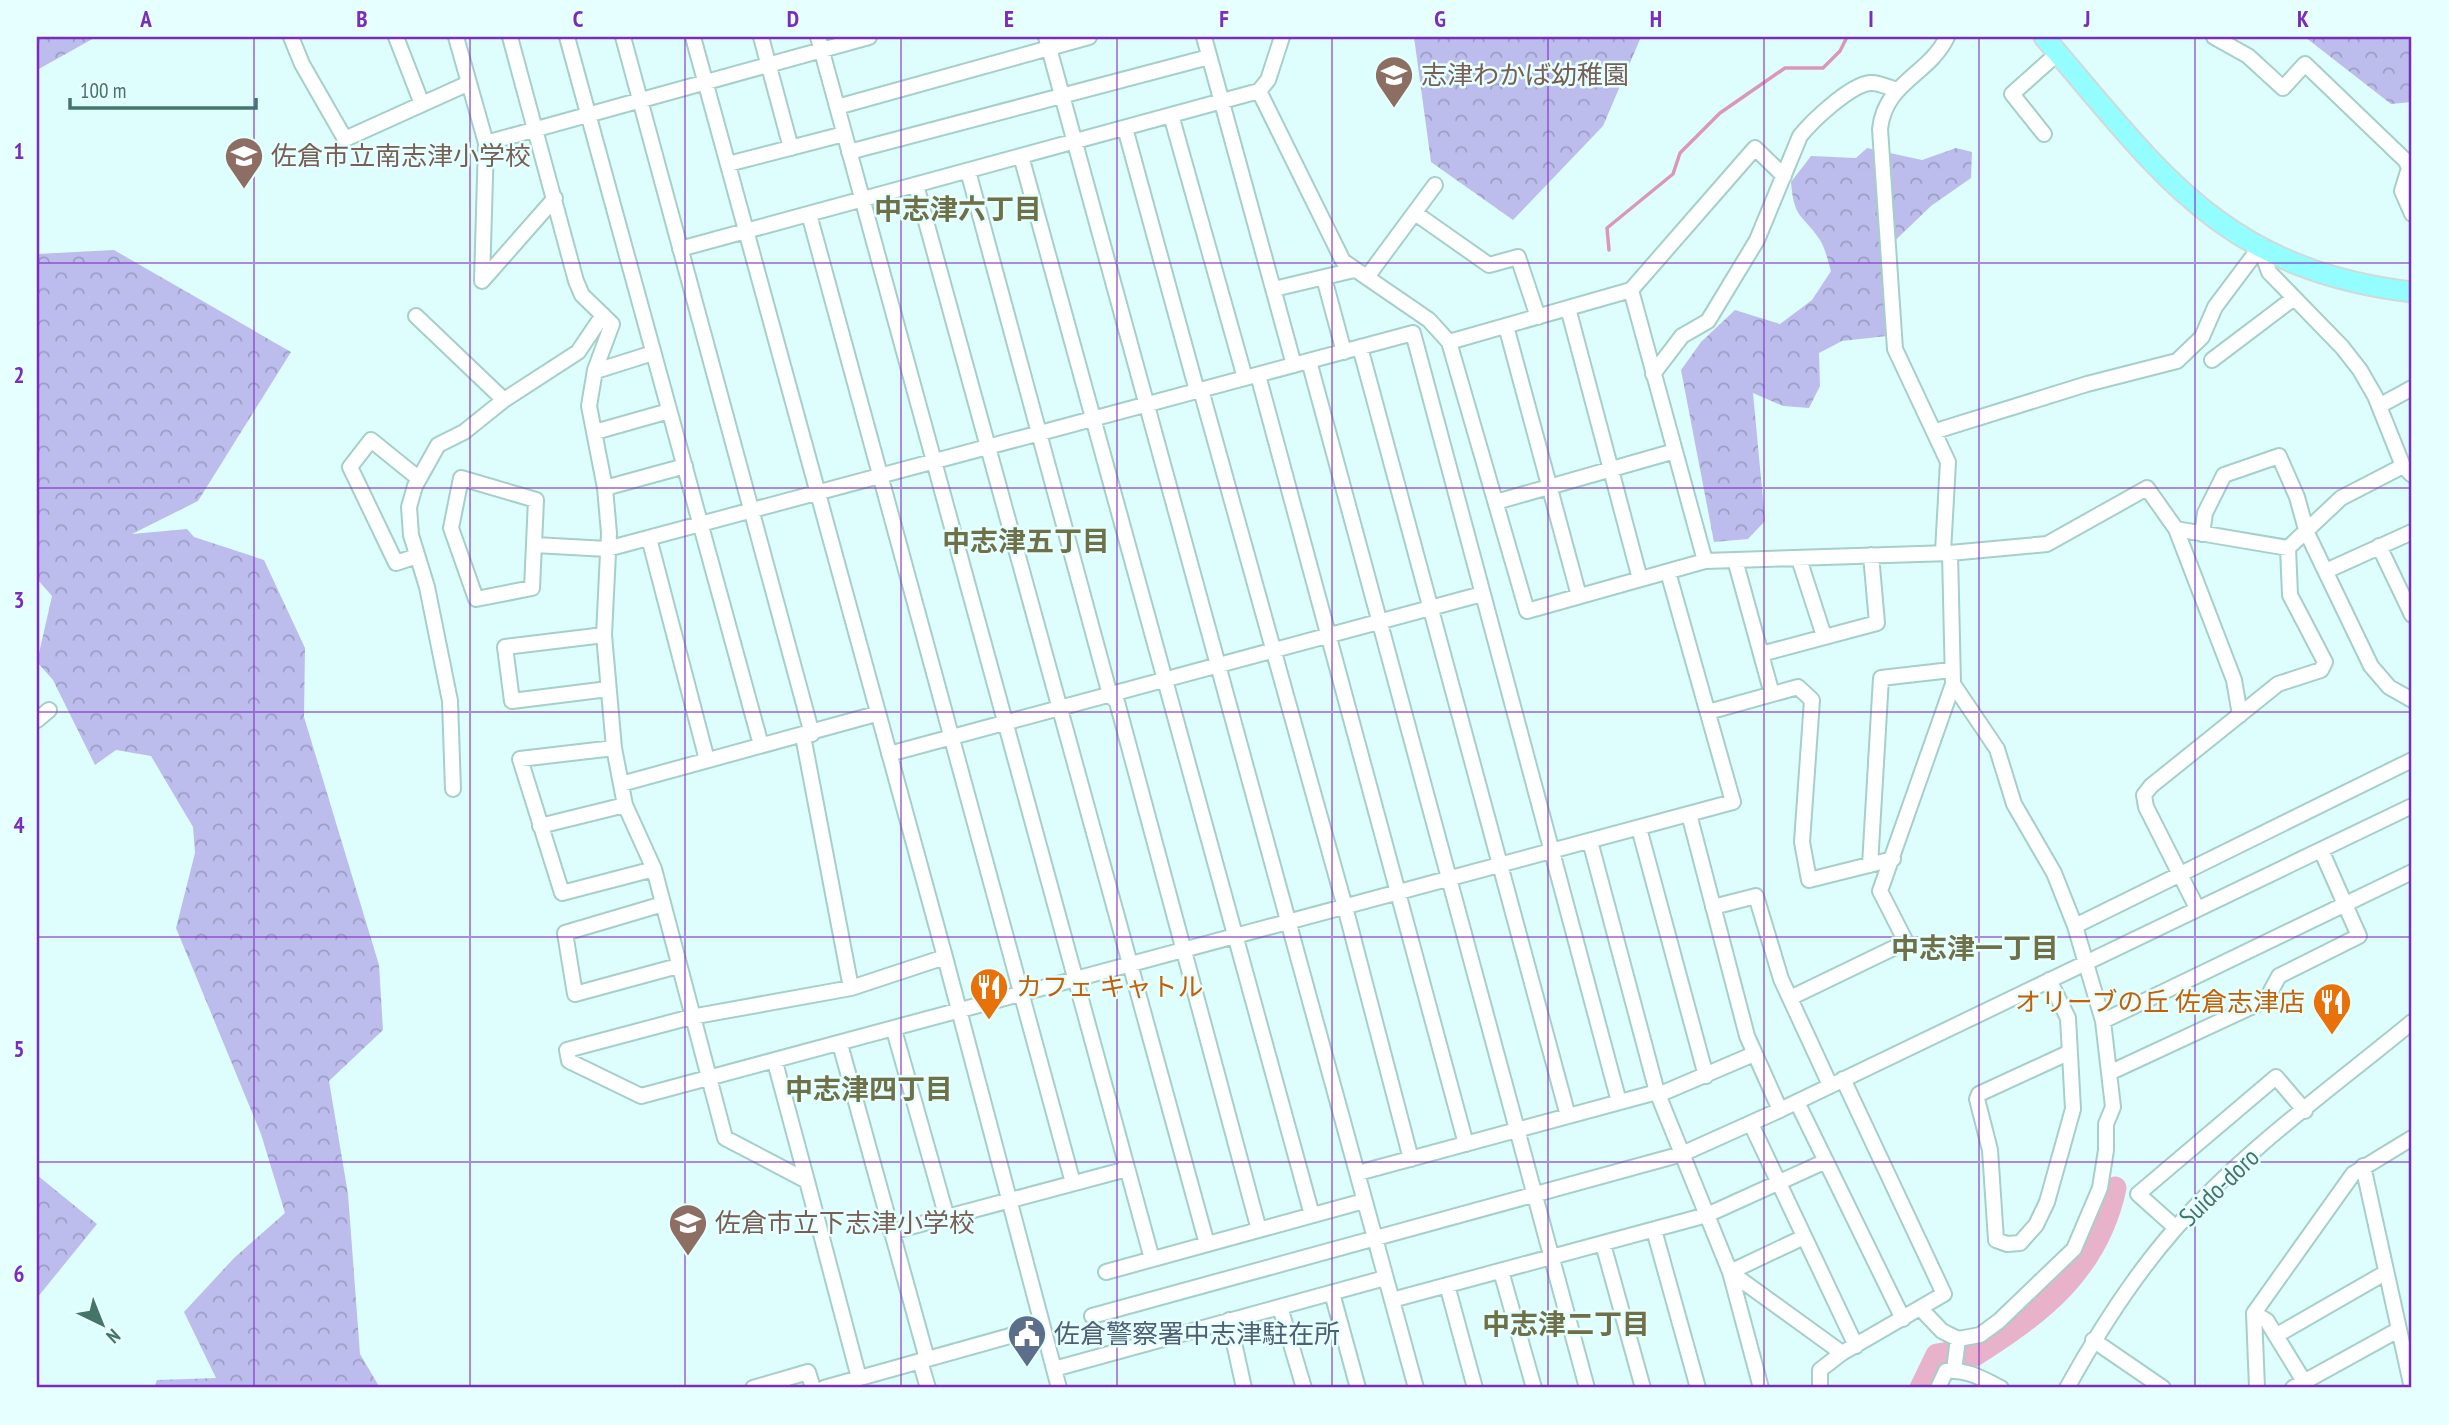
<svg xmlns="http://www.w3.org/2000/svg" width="2449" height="1425" viewBox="0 0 2449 1425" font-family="'PT Sans Narrow','Noto Sans JP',sans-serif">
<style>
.forest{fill:url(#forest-crowns)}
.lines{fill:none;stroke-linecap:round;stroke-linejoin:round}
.stream{stroke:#db97b6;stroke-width:3.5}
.river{stroke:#e8b2cb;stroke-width:23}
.minor-casing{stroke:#a5cfc8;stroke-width:18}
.major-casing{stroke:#cfdbd8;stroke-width:23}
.minor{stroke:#fff;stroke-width:14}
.major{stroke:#94fdff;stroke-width:19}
.grid{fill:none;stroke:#7b2cbf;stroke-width:2;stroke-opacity:0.55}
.labels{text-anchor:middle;stroke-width:5;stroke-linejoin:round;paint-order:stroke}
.education-label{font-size:26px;fill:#785e54;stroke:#e6ffff;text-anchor:start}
.food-label{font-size:26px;fill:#c56008;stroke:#e6ffff;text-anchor:start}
.street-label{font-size:26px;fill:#457569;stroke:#e6ffff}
.service-label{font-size:26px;fill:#4e5e75;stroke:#e6ffff;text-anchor:start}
.neighbourhood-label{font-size:28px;font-weight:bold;fill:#6e7048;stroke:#e6ffff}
.neatline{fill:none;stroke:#7b2cbf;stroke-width:2.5}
.grid-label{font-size:23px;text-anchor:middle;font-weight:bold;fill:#7b2cbf}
</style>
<defs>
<pattern id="forest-crowns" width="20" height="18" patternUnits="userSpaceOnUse" patternTransform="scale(1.75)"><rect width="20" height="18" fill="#bcbdec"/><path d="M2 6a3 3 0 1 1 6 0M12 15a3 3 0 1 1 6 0" fill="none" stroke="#9b9ec3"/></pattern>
</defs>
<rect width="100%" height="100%" fill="#defefe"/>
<!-- forest -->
<path class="forest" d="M37,37H96L37,70Z
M1414,37H1641L1603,126L1513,220L1431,162Z
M2305,37H2412V102L2391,104Z
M1867,148L1922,160L1956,148L1972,152L1971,178L1931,206L1881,254L1887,336L1842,341L1819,353L1820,386L1809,408L1783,406L1753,393L1765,521L1748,539L1714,542L1681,370L1701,342L1735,310L1780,324L1812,300L1831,271C1828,261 1825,248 1820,240C1802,213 1794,220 1791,182L1811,156L1856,158Z
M114,250L291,352L198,501L132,534L187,529L194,537L264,560L305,648L304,717L379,965L383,1030L329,1081L348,1194L360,1354L380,1388H154L157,1380L216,1378L184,1312L234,1258L285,1213L261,1134L176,928L195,853L193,827L151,756L116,750L95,765L53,680L37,662L52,596L37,579V254Z
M37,1175L97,1224L37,1298Z"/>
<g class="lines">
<!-- stream -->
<path class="stream" d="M1609,250L1607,228L1673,174L1680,153L1720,113L1785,68H1823L1840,51L1847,37"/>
<!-- river -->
<path class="river" d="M1921,1388L1937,1355L1949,1353L1973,1356C2041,1313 2097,1271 2115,1188"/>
<!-- minor casing -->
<g class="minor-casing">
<path id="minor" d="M291,37L302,64L345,139L469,83
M396,37L422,104
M456,37L486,143L482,281L555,198
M510,37L576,281L582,295L612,324L595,370L589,406L605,488L609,533L604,635L614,748L625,805L654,869L725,1138L807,1181L859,1378
M567,37L761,745
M623,37L812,734
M693,37L945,957L1059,1388
M761,37L791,148
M818,37L1152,1259
M1046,37L1416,1388
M1204,37L1294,365
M2214,37L2248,56L2283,88L2305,64L2406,161L2409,168L2402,191L2412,214
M1259,91L1343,261L1429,320L1449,342L1527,611L1705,561L1950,553L2047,544L2147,488L2176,529L2234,680L2240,715
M837,107L1089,37
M1171,115L1245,378
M1125,128L1197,391
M2044,134L2012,94L2058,53
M486,143L869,37
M849,152L1209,57
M1021,156L1312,1215
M728,164L844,134
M968,171L1110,695L1117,702L1259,1230
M916,185L1207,1244
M1415,213L1489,265L1518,257L1538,317
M809,214L1073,1183
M2260,247L2269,272L2342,347L2360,370L2375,396L2403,466L2412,475
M680,249L1259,91L1268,80L1282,37
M1367,277L1435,185
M1324,278L1344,352
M1274,289L1354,270
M1631,290L1755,148L1784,176
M1568,308L1640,579
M416,316L504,400
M1506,326L1579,596
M1449,342L1631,290L1705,561
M1360,347L1568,1116
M2212,360L2294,298
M1309,361L1587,1388
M596,371L653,353
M1653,374L1682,336L1708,321L1757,240L1800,136C1812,121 1850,85 1870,83C1878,82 1890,88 1897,90
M1258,375L1466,1144
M1201,390L1345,907L1411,1159
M2379,406L2412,388
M1936,431L2087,384L2177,361L2202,337L2215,307L2260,247
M595,432L669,411
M461,478L536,500L532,588L476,599L451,528Z
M605,488L685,466
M1496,502L1675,451
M2176,529L2288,548
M2202,534L2205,513L2224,475L2279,456L2297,497L2307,533L2371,666L2389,687L2412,700
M649,538L707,760
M535,545L607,549L1413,333L1619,1102
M2379,546L2412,615
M1943,552L1948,462L1895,349L1880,129C1885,82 1929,75 1947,37
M417,556L396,563L350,467L371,440L418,478
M1799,559L1824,636
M1735,560L1772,694
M2326,571L2412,532
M604,635L505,647L512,701L608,689
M1761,654L1877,623L1871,555
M1953,684L1997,749L2014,804L2054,873L2075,926L2103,1021L2113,1107L2106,1124V1150L2100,1188L2074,1249L1999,1321L1980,1335L1958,1339
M1708,712L1798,687L1812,700L1802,842L1809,880L1893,859
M37,720L49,710
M803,736L851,988
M614,748L520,759L562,893L654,869
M889,754L1482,594
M621,784L876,714
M453,789L450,701L427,587L411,535L409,507L415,486L438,445L464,432L504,400L578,352L603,315
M1689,814L1747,1036L1780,1110
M540,826L625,805
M1639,828L1706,1076
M1590,841L1657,1092L1730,1272L1761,1388
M1870,865L1881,678L1951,670
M663,904L565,933L575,994L678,966
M1713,907L1756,896L1781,979L1830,1085
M2197,908L2146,807L2144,795L2151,786L2278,684L2321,670L2325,662L2290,595L2288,548L2341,498L2403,466
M2075,926L2412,760
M945,957L851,988L691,1017L567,1050L569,1061L641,1096L1733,802L1668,572
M2049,980L2068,1018L2073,1109L2047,1202L2036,1225L2020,1243L2007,1244L1996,1240L1990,1150L1977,1099L1979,1094L2068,1053
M1790,998L1906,942L1880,891L1953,684L1950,553
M2103,1021L2412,872
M894,1030L947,1218
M840,1044L927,1359
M775,1062L807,1181
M2109,1073L2266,1000L2279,976L2359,936L2321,850
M1658,1095L1754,1054
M1797,1102L1903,1319
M1751,1124L1856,1346
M2363,1166L2412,1388
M1358,1173L1657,1092
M2176,1228L2138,1194L2276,1077L2305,1111
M1654,1230L1698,1388
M891,1232L1127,1169
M1804,1237L1730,1272L1842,1353L1944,1294L1843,1079
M1603,1244L1643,1388
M1501,1271L1534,1388
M1106,1272L1364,1201
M1447,1285L1475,1388
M1332,1293L1358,1388
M1392,1300L1707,1215L1826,1161
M1280,1307L1304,1388
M1921,1309L1942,1331L1958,1339L1954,1370
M2254,1313L2267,1321L2308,1388
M1092,1316L1682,1154L1780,1110L2412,806
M1229,1320L1244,1388
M2277,1335L2385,1273
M2093,1340L2163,1388
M920,1361L928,1388
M1054,1369L1385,1278
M753,1388L808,1372L813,1388
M824,1388L1042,1327
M1820,1388V1370L1842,1353
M1938,1388L1946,1371C1967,1369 1983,1379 2001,1388
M2067,1388C2098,1332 2132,1278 2175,1229C2243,1151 2332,1088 2412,1022
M2257,1388L2254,1313L2353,1174L2412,1138
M2293,1388L2398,1330"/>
</g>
<!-- major casing -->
<g class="major-casing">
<path id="major" d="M2044,37C2160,172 2221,269 2412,292"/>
</g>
<!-- minor -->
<use href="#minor" class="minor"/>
<!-- major -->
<use href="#major" class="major"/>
</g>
<!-- grid -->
<path class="grid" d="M254,37V1388M470,37V1388M685,37V1388M901,37V1388M1117,37V1388M1332,37V1388M1548,37V1388M1764,37V1388M1979,37V1388M2195,37V1388M37,263H2412M37,488H2412M37,712H2412M37,937H2412M37,1162H2412"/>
<!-- icons -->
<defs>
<g id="school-pin" transform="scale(2.0125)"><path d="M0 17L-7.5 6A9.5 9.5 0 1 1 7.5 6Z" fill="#8d6e63" stroke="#e6ffff"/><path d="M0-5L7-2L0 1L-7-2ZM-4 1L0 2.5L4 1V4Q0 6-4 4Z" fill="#fff"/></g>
<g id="restaurant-pin" transform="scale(2.0125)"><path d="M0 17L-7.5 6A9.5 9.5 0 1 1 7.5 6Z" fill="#e8710a" stroke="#e6ffff"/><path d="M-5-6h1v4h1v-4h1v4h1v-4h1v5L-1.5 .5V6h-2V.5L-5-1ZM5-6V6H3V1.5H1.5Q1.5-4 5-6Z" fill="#fff"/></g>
<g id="civic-pin" transform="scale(2.0125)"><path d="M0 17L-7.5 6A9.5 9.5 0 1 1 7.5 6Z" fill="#5c6f8a" stroke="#e6ffff"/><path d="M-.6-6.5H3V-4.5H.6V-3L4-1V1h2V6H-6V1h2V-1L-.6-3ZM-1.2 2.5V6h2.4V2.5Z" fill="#fff"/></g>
</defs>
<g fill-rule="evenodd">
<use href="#school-pin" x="1394" y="75"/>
<use href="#school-pin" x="244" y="156"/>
<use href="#restaurant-pin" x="989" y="987"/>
<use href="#restaurant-pin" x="2332" y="1002"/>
<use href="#school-pin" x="688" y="1223"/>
<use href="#civic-pin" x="1027" y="1334"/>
</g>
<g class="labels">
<!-- education labels -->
<g class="education-label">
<text x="1421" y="84">志津わかば幼稚園</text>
<text x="271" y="165">佐倉市立南志津小学校</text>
<text x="715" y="1232">佐倉市立下志津小学校</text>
</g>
<!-- food labels -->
<g class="food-label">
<text x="1016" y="996">カフェ キャトル</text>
<text x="2305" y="1011" text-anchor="end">オリーブの丘 佐倉志津店</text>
</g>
<!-- street labels -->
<g class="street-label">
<text transform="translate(2219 1187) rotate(-44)" y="9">Suido-doro</text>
</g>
<!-- service labels -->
<g class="service-label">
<text x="1054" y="1343">佐倉警察署中志津駐在所</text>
</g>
<!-- neighbourhood labels -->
<g class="neighbourhood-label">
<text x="958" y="219">中志津六丁目</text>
<text x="1026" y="551">中志津五丁目</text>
<text x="1975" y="958">中志津一丁目</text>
<text x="869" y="1099">中志津四丁目</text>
<text x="1566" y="1334">中志津二丁目</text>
</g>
</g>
<!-- border -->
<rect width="2449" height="1425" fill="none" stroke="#e6ffff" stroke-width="77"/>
<!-- north arrow -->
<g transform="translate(102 1324) rotate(137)" stroke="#e6ffff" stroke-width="5" paint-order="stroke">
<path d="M0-5L12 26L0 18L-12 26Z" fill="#457569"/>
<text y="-10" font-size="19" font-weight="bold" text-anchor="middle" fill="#457569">N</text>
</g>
<!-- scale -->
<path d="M70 98v10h186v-10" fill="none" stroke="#457569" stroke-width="3.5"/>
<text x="80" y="98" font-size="21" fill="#457569" stroke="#e6ffff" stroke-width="5" paint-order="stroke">100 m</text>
<rect x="38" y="38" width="2372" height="1348" class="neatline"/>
<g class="grid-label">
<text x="146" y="27">A</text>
<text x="362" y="27">B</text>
<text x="578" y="27">C</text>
<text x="793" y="27">D</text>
<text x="1009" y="27">E</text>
<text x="1224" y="27">F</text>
<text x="1440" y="27">G</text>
<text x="1656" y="27">H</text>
<text x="1871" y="27">I</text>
<text x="2087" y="27">J</text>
<text x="2303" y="27">K</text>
<text x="19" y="159">1</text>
<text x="19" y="383">2</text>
<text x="19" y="608">3</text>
<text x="19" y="833">4</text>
<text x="19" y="1057">5</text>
<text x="19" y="1282">6</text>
</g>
</svg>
